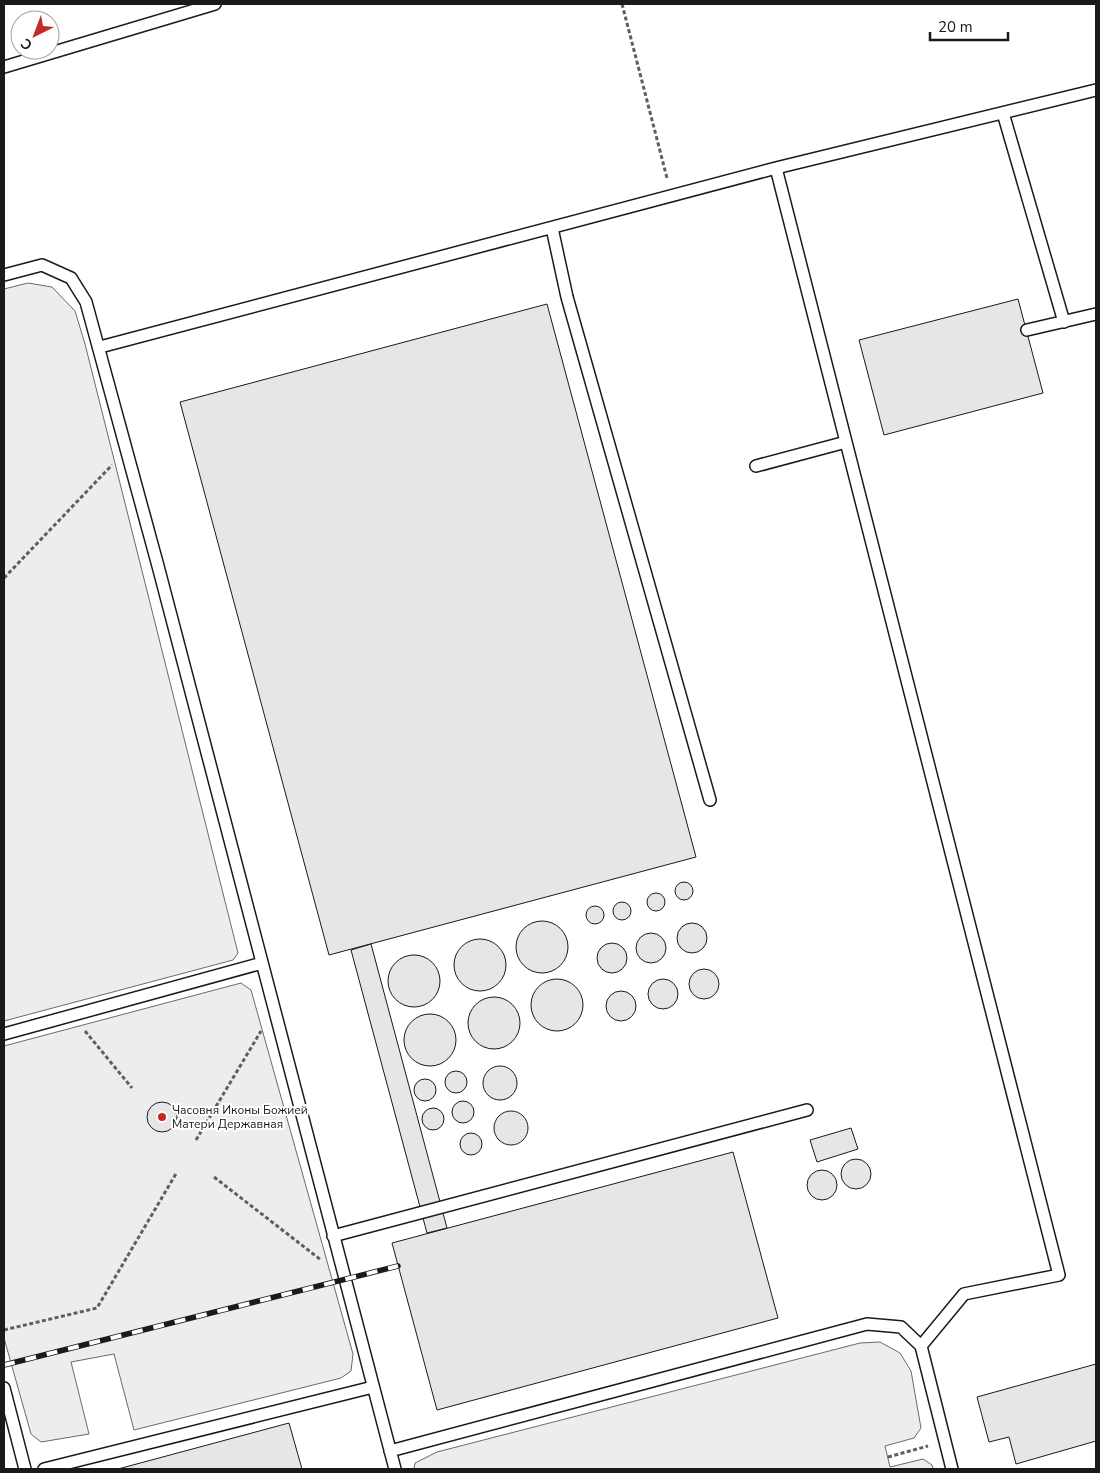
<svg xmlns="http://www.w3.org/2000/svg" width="1100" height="1473" viewBox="0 0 1100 1473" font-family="'Nunito Sans',sans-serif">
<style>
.built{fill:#ededed;stroke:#6a6a6a}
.building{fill:#e6e6e6;stroke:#1a1a1a}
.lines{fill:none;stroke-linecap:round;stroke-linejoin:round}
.lane-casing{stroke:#1a1a1a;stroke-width:14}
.path{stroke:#5f5f5f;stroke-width:3;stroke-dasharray:4 2.5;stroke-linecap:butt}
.lane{stroke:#fff;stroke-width:11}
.rail-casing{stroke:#1a1a1a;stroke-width:5.5}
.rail{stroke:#fff;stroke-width:4;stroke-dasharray:11;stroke-linecap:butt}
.poi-dot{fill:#c62828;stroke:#fff;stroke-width:2}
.labels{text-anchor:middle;stroke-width:4;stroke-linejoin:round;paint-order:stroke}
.poi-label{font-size:12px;fill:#1a1a1a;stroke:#fff;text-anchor:start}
</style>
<rect width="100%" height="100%" fill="#fff"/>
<!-- built -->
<path class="built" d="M28,283L52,287L75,311L85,344L238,953L233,960L4,1021V289Z
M241,983L251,990L353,1354L351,1371L341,1378L134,1430L114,1354L71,1362L89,1434L41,1442L31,1434L4,1338V1046Z
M880,1342L900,1353L911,1371L921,1428L914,1438L885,1446L890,1467L923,1459L932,1465L933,1469H414L415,1463L437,1452L860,1343Z"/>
<!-- building -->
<path class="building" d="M1018,299L1043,393L884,435L859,340Z
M547,304L696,857L329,955L180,402Z
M675 891a9 9 0 1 1 18 0a9 9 0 1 1-18 0Z
M647 902a9 9 0 1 1 18 0a9 9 0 1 1-18 0Z
M613 911a9 9 0 1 1 18 0a9 9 0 1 1-18 0Z
M586 915a9 9 0 1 1 18 0a9 9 0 1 1-18 0Z
M516 947a26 26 0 1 1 52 0a26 26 0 1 1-52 0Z
M677 938a15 15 0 1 1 30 0a15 15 0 1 1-30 0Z
M636 948a15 15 0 1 1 30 0a15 15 0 1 1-30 0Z
M454 965a26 26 0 1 1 52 0a26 26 0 1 1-52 0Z
M597 958a15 15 0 1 1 30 0a15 15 0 1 1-30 0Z
M371,944L447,1228L427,1233L351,950Z
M388 981a26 26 0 1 1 52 0a26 26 0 1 1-52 0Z
M689 984a15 15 0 1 1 30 0a15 15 0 1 1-30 0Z
M531 1005a26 26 0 1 1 52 0a26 26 0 1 1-52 0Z
M648 994a15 15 0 1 1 30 0a15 15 0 1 1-30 0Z
M606 1006a15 15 0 1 1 30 0a15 15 0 1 1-30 0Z
M468 1023a26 26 0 1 1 52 0a26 26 0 1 1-52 0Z
M404 1040a26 26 0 1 1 52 0a26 26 0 1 1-52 0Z
M483 1083a17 17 0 1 1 34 0a17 17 0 1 1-34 0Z
M445 1082a11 11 0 1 1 22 0a11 11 0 1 1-22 0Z
M414 1090a11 11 0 1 1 22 0a11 11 0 1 1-22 0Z
M452 1112a11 11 0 1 1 22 0a11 11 0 1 1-22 0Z
M147 1117a15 15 0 1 1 30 0a15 15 0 1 1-30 0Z
M422 1119a11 11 0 1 1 22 0a11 11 0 1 1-22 0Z
M494 1128a17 17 0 1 1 34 0a17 17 0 1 1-34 0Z
M851,1128L858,1149L817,1162L810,1140Z
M460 1144a11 11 0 1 1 22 0a11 11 0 1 1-22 0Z
M733,1152L778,1318L437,1410L392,1243Z
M841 1174a15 15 0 1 1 30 0a15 15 0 1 1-30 0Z
M807 1185a15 15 0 1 1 30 0a15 15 0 1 1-30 0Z
M1096,1364V1441L1016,1464L1009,1437L989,1442L977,1397Z
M289,1423L302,1469H118Z"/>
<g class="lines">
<!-- lane casing -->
<g class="lane-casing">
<path id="lane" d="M4,67L215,4
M1003,113L1064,322
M776,168L1059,1275L964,1294L921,1346
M552,228L567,297L710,800
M4,275L42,265L71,278L86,302L158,566L395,1469
M1027,330L1096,314
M100,347L776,168L1096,90
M756,466L846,442
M4,1034L262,963
M333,1236L807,1110
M4,1388L25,1469
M390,1451L867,1324L901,1327L921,1346L952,1469
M44,1469L373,1387"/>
</g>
<!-- path -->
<path class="path" d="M622,4L667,178
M4,578L112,465
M85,1031L132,1088
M196,1140L261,1031
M214,1177L321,1260
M4,1330L97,1308L177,1172
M888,1457L928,1446"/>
<!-- lane -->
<use href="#lane" class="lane"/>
<!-- rail casing -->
<g class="rail-casing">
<path id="rail" d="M4,1365L398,1266"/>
</g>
<!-- rail -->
<use href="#rail" class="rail"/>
</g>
<!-- markers -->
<circle class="poi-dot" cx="162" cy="1117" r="5"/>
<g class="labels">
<!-- poi labels -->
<g class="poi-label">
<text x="172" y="1114">Часовня Иконы Божией<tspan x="172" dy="14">Матери Державная</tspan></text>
</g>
</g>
<!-- border -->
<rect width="1100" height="1473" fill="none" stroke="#1a1a1a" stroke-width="10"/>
<!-- north arrow -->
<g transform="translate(35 35) rotate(222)"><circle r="24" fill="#ffffff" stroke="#a3a3a3"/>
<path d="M0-4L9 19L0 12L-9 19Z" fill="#c62828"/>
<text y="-8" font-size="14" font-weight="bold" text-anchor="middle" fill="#1a1a1a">С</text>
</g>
<!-- scale -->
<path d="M930 32v8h78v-8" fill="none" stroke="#1a1a1a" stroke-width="2.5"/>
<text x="938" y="32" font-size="15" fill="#1a1a1a" stroke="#ffffff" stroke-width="4" paint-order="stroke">20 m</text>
</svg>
